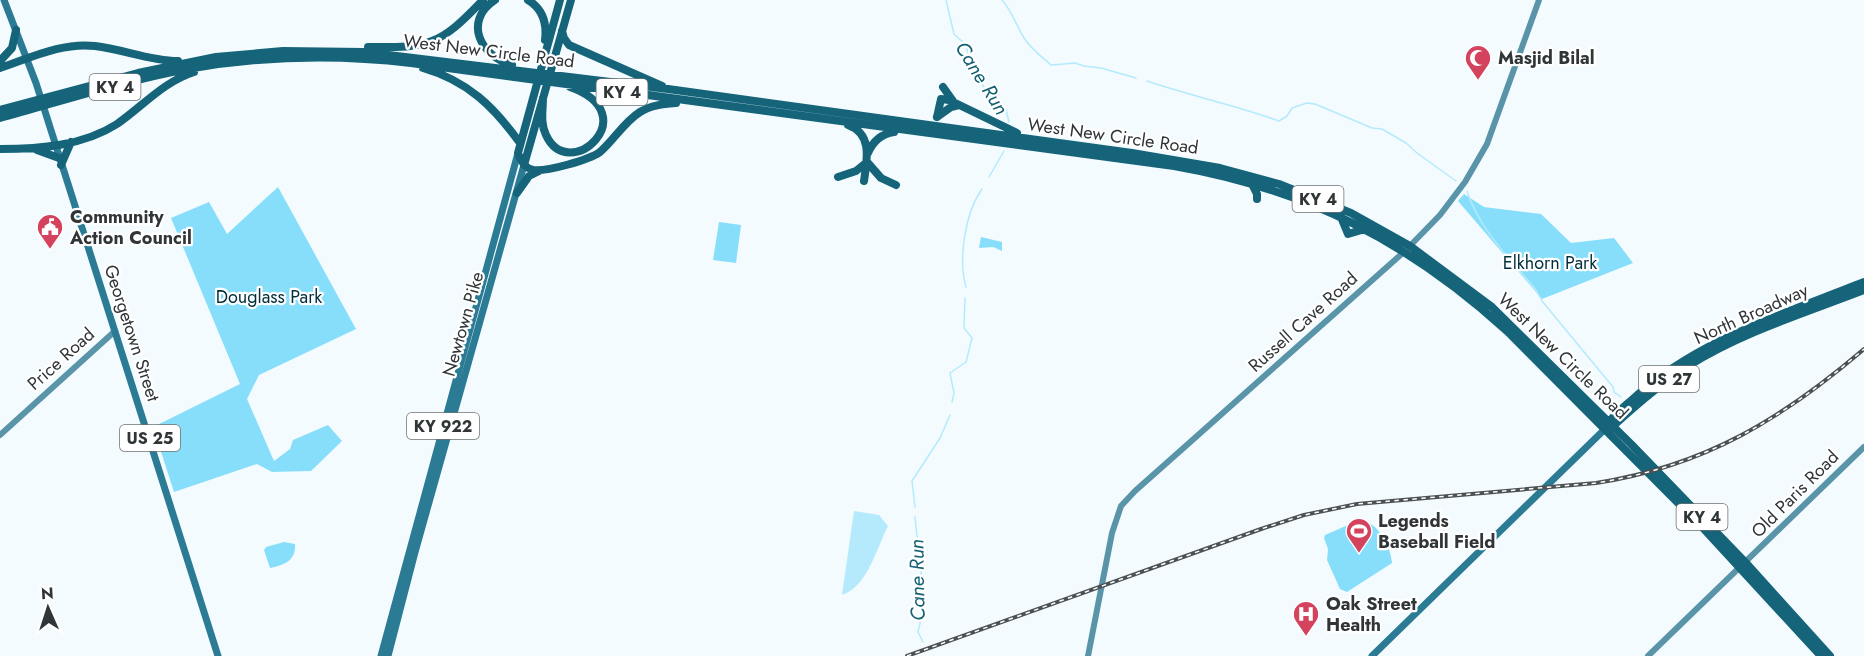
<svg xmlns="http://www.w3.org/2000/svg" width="1864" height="656" viewBox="0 0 1864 656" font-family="Jost,sans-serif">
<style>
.green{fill:#87defb}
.water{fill:#b5eafd}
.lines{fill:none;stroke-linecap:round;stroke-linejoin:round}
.stream{stroke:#b5eafd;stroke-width:1.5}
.secondary{stroke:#5994a8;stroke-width:6}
.primary{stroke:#2b7b94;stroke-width:7}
.highway{stroke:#15647a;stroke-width:8}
.rail-casing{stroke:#4c5153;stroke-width:4}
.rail{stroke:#fff;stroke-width:1.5;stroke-dasharray:4.5;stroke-linecap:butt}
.labels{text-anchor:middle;stroke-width:4.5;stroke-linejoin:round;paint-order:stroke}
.shield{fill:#fff;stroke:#6e7273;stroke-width:1.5}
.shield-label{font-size:16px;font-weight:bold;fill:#303537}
.street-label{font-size:18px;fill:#303537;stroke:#fff}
.poi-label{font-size:18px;font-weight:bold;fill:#303537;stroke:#fff;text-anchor:start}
.park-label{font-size:18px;fill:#002e3b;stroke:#fff}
.water-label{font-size:20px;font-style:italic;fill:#146176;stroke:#fff}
</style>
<rect width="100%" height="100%" fill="#f3fbfe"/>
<!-- green -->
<path class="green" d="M278,187L356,329L259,375L247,399L274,461L290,449L293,440L328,425L342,441L311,471L272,472L257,464L174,492L153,427L240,384L171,218L209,202L227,234Z
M1464,194L1484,207L1541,214L1571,243L1614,238L1633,263L1542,299L1458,201Z
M719,222L741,225L736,263L713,260Z
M981,237L1002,242V251L993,247L979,248Z
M1365,521C1380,526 1391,548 1392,563L1347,592L1340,589L1327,560L1328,549L1324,538L1325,535L1355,522Z
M284,542L295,544C296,561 284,565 270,568L264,550L266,547Z"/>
<!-- water -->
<path class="water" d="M854,511L879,515L888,526C876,549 868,586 842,595Z"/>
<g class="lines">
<!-- stream -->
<path class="stream" d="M946,0L954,34L965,44L976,76L993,100L1006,110L1009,122
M1002,0C1012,11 1016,25 1024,38C1031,49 1041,56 1051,65L1075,63L1084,66L1101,68L1136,78
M1147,81C1191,96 1235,105 1279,121L1287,116L1292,108L1307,103L1315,104L1372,128L1382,129L1406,143L1417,153L1456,181
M989,177L1004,151
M1467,191C1479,229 1511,260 1536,290L1542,301L1613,387L1614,392L1621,397
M966,287C958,259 965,213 982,189
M952,402L954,393L950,373L966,362L972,338L964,328L965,298
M915,507L912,481L940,438L950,415
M915,517C918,554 928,596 918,632L923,642"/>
<!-- secondary -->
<path class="secondary" d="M0,435L115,331
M1088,656L1112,533L1121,506L1135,491L1188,444L1405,251L1440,215L1465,182L1487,144L1539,0
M1648,656L1864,447"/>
<!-- primary -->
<path class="primary" d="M4,0L36,83L218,656
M381,656L518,153
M388,656L415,552L524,165
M1372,656L1605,429"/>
<!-- highway -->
<path class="highway" d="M495,0C463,21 480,56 512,65
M528,0C543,9 547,24 545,40
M560,0L518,153C520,160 525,168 533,170C546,172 589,160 600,152C614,140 624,122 640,112C651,105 664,104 676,103
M562,31L564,38L569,45L662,86
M368,47C430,48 440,45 483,0
M0,61L12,48L16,30
M0,68C30,58 62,42 95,46C123,49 149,61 178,61
M423,68C468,81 494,107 520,143
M943,87L953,101
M543,98C543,110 540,123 546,135C569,185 647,114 570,87
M0,110L138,73L216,57L283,51L364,52L668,89L1132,153L1220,168L1279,184L1351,213L1410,246L1492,307L1631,444L1746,563L1830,656
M937,117L941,99L949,100L1017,133
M937,117L951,107L959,105
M0,118C62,101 124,81 187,69C261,56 336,54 411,63L1174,166C1306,189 1408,241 1507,331L1704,529L1821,656
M848,125C873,134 867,160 864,181
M0,149C39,149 83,146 117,124C143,106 163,82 194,72
M37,150L59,158
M868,153C873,141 881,134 894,132
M61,165L71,142
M524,165L571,0
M838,177L856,171L867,162L881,178L896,185
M1252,184L1257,194V199
M517,193L529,176L539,171
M1341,217L1348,234L1365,229
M1607,425C1613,415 1624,407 1633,399C1697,340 1784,314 1864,282
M1609,427L1613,426C1637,404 1661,383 1688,366C1742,332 1805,313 1864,290"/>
<!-- rail casing -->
<g class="rail-casing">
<path id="rail" d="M907,656L1261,529L1304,515L1357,504L1596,483C1705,466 1782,419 1864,349"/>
</g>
<!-- rail -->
<use href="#rail" class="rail"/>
</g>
<!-- icons -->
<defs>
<g id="mosque-pin" transform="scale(1.35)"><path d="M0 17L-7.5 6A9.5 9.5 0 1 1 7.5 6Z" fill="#d4435e" stroke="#fff"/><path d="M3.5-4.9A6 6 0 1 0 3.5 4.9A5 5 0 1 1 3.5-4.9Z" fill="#fff"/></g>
<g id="civic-pin" transform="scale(1.35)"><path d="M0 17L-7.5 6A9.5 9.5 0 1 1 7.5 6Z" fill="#d4435e" stroke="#fff"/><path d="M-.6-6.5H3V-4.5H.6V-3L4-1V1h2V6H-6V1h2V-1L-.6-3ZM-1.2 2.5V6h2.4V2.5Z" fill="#fff"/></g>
<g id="stadium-pin" transform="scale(1.35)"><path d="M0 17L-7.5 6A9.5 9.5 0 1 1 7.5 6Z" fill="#d4435e" stroke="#fff"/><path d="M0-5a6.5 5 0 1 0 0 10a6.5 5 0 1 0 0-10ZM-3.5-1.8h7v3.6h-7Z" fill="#fff"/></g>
<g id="hospital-pin" transform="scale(1.35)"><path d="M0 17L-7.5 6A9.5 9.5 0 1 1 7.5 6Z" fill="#d4435e" stroke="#fff"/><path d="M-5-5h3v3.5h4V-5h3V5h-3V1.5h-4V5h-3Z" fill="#fff"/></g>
</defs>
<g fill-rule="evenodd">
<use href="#mosque-pin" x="1478" y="58"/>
<use href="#civic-pin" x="50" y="227"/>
<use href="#stadium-pin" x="1359" y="531"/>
<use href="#hospital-pin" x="1306" y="614"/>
</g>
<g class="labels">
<!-- shield labels -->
<g class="shield">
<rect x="89.5" y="74" width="51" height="26" rx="4.5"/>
<rect x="596.5" y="79" width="51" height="26" rx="4.5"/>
<rect x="1292.5" y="186" width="51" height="26" rx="4.5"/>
<rect x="1639" y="366" width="60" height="26" rx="4.5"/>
<rect x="407" y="413" width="72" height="26" rx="4.5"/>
<rect x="120" y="425" width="60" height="26" rx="4.5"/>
<rect x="1676.5" y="504" width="51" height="26" rx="4.5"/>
</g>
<g class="shield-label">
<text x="115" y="93">KY 4</text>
<text x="622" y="98">KY 4</text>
<text x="1318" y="205">KY 4</text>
<text x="1669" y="385">US 27</text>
<text x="443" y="432">KY 922</text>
<text x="150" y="444">US 25</text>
<text x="1702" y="523">KY 4</text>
</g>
<!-- street labels -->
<g class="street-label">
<text transform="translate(489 51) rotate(7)" y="6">West New Circle Road</text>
<text transform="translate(1113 136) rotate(8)" y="6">West New Circle Road</text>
<text transform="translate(1751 314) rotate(-24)" y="6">North Broadway</text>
<text transform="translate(1303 322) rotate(-42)" y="6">Russell Cave Road</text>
<text transform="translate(463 324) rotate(-74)" y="6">Newtown Pike</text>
<text transform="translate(132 333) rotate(72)" y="6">Georgetown Street</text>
<text transform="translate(1563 356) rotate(44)" y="6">West New Circle Road</text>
<text transform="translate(61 359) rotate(-42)" y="6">Price Road</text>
<text transform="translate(1795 494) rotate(-45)" y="6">Old Paris Road</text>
</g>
<!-- poi labels -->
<g class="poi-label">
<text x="1498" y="64">Masjid Bilal</text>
<text x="70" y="223">Community<tspan x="70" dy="21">Action Council</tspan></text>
<text x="1378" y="527">Legends<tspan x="1378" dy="21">Baseball Field</tspan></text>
<text x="1326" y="610">Oak Street<tspan x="1326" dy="21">Health</tspan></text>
</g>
<!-- park labels -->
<g class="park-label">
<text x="1550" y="269">Elkhorn Park</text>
<text x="269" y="303">Douglass Park</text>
</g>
<!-- water labels -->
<g class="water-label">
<text transform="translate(982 78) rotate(58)" y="7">Cane Run</text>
<text transform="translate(917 580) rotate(-91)" y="7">Cane Run</text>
</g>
</g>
<!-- north arrow -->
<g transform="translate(48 608) rotate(357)" stroke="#ffffff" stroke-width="4.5" paint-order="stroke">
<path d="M0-4.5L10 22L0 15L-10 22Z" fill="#303537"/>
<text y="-9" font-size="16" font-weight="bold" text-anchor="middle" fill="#303537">N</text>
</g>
</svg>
